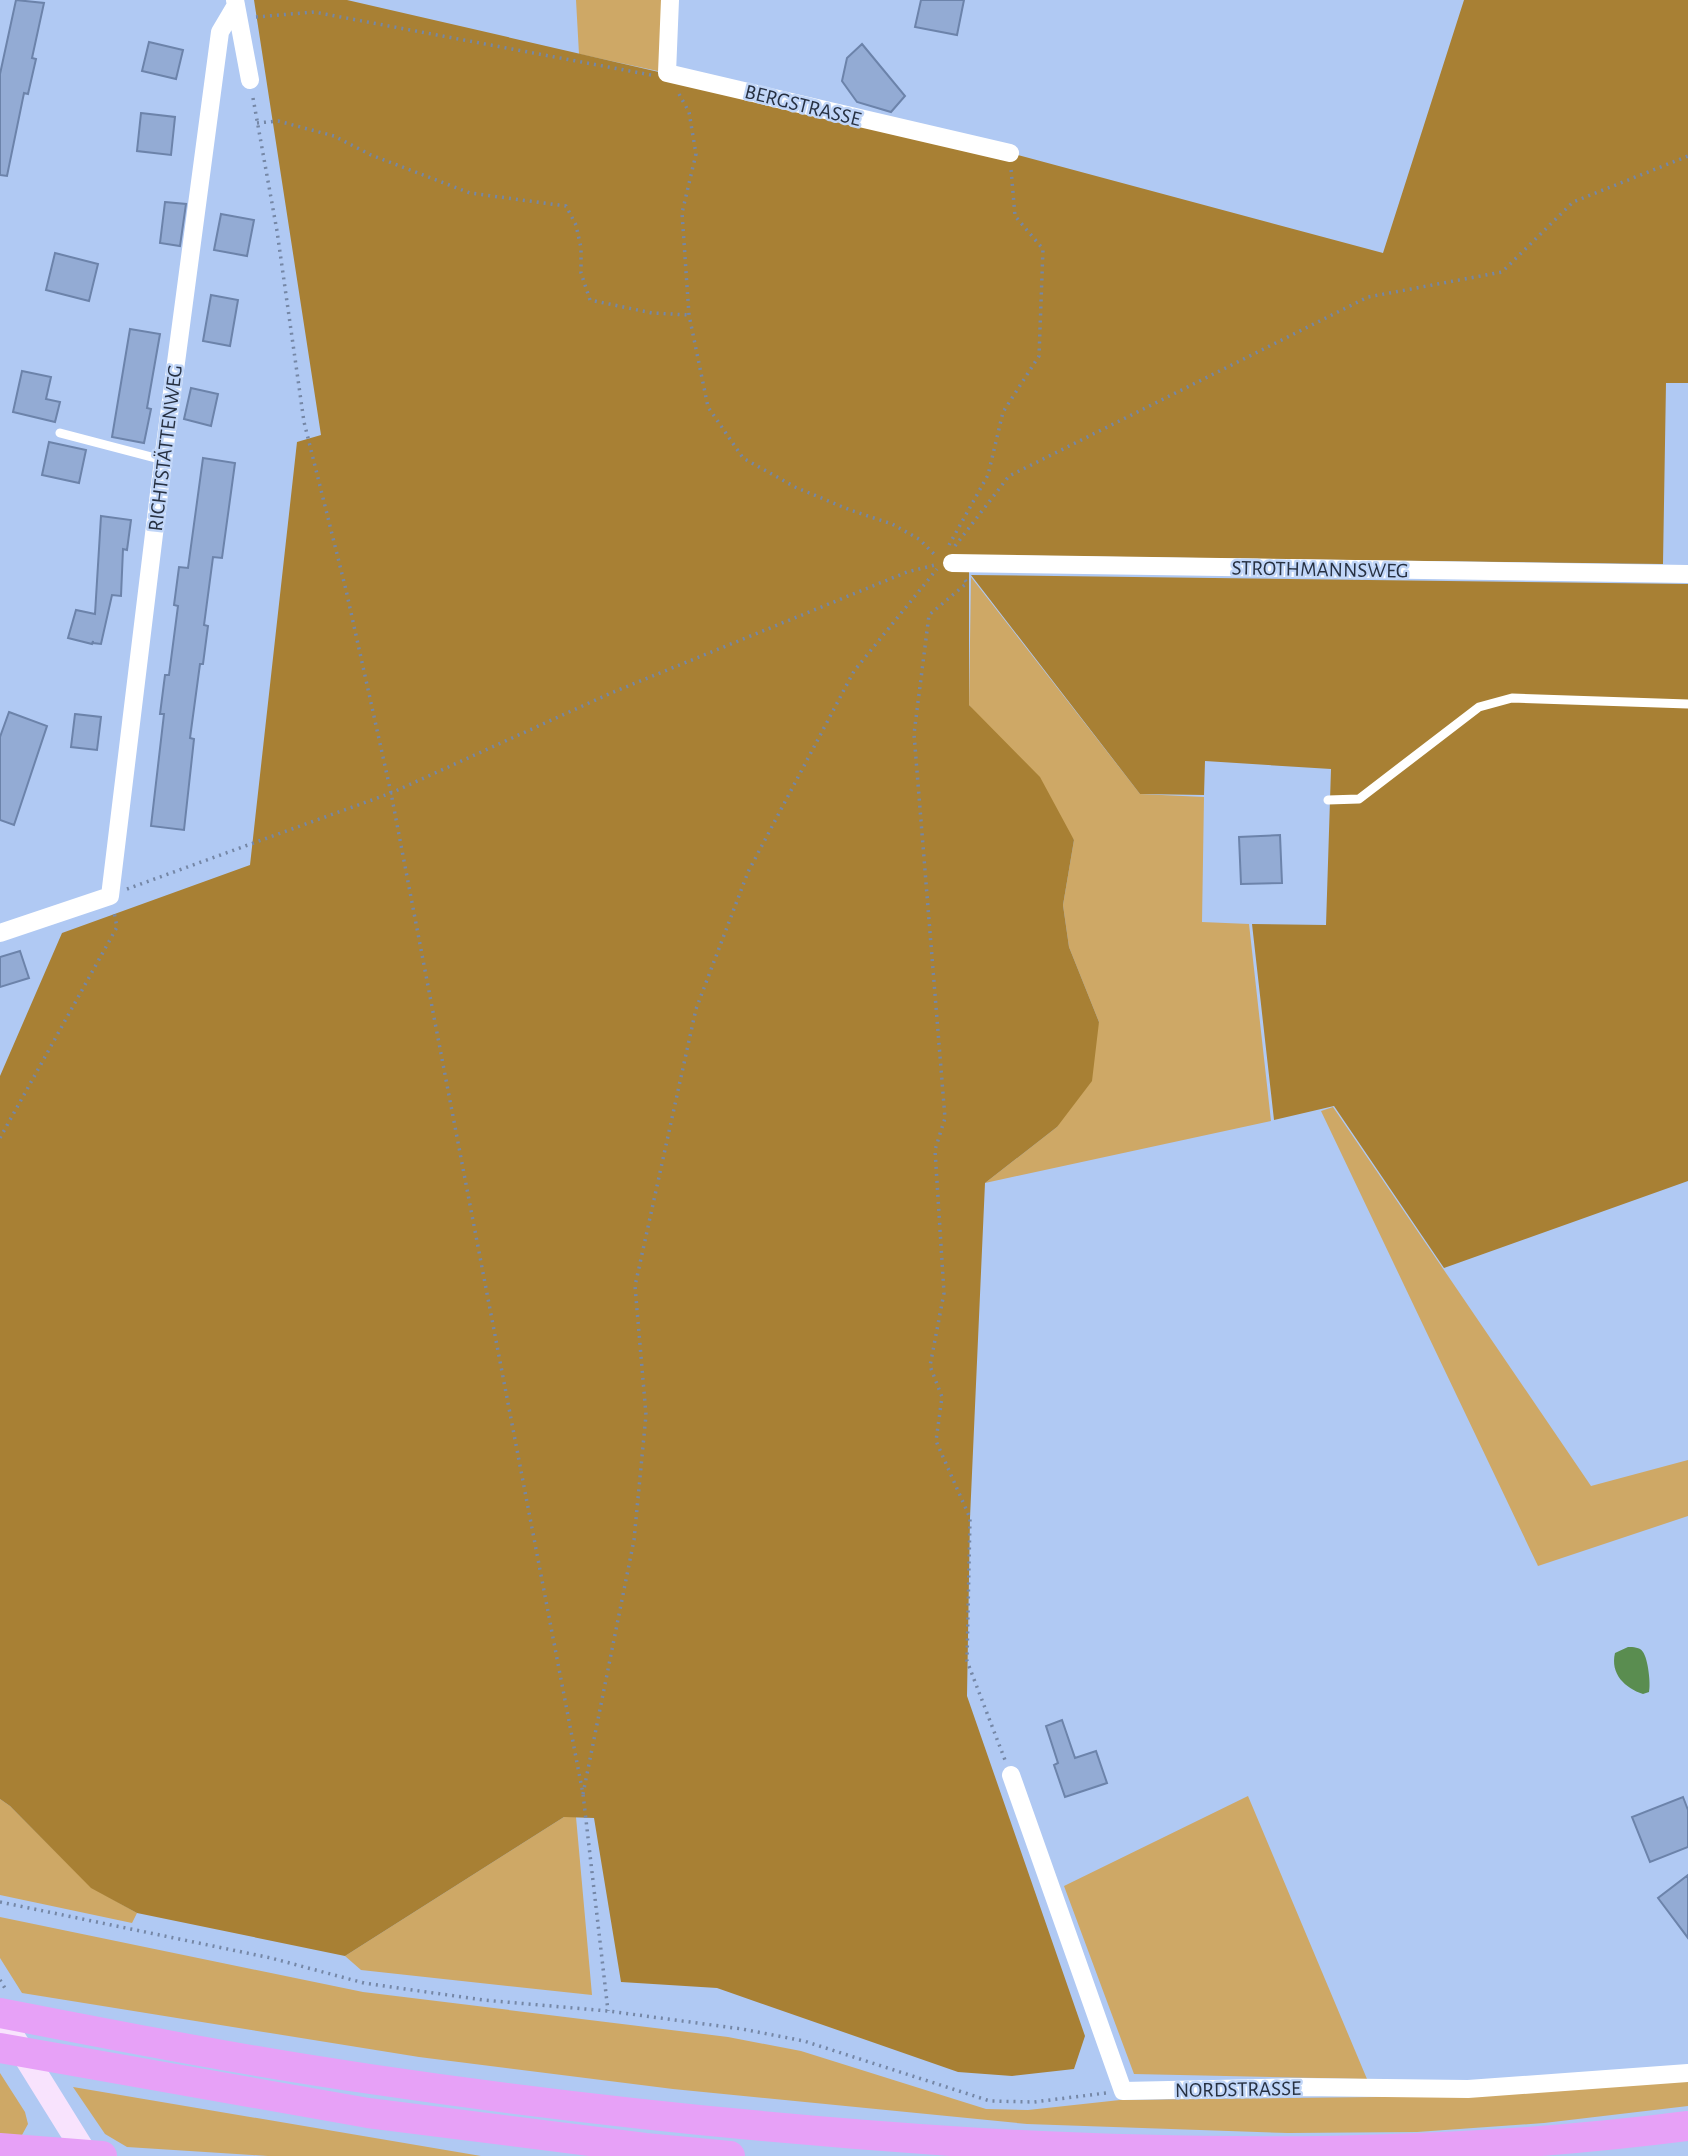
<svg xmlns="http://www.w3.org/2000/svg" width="1688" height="2156" viewBox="0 0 1688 2156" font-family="'Alegreya Sans',sans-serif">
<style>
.green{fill:#cea866}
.forest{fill:#a88034}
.water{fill:#5a8d50}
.building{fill:#93abd4;stroke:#6c83aa;stroke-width:2}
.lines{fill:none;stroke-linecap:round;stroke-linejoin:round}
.path{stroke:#7587a6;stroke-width:3.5;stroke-dasharray:2 5;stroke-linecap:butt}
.lane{stroke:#fff;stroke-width:9}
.street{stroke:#fff;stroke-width:18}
.secondary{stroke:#f8e3fd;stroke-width:24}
.highway{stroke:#e7a1f7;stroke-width:30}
.labels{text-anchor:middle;stroke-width:5;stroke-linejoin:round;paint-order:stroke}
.street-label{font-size:21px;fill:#273142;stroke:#c1d6f8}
</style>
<rect width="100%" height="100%" fill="#b0c9f3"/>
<!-- green -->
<path class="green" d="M576,0H667V73L579,54Z
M971,577L1140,794L1204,797L1202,922L1249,924L1271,1121L985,1183L1057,1127L1099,1022L1069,947L1063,905L1074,840L969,705Z
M1333,1107L1591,1486L1688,1460V1516L1538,1566L1321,1111Z
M1248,1796L1367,2079L1134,2074L1064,1886Z
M0,1799L10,1806L91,1887L137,1913L132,1923L0,1895Z
M564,1817H576L592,1995L361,1970L345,1956Z
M0,1917L363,1992L728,2037L801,2051L986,2109L1028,2110L1120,2100L1463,2096L1688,2080V2106L1544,2123L1417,2132L1288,2133L1027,2124L673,2089L419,2057L22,1993L0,1958Z
M0,2073L25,2112L28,2124L22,2135L0,2138Z
M73,2087L481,2156H268L127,2147L105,2134Z"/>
<!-- forest -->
<path class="forest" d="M254,0H347L1010,153L1383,253L1464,0H1688V383H1666L1663,564L969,555V705L1040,777L1074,840L1063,905L1069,947L1099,1022L1092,1081L1057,1127L985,1183L970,1518L967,1696L1085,2036L1074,2069L1012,2076L958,2072L717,1988L621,1982L594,1818L564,1817L345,1956L137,1913L91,1888L10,1806L0,1799V1076L62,933L250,865L297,442L321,435Z
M971,575L1688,584V1181L1444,1268L1334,1106L1274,1120L1252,924L1326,925L1331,769L1205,761L1204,795L1140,794Z"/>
<!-- water -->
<path class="water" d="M1628,1647C1633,1647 1640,1647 1643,1652C1648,1659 1651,1684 1649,1692L1643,1694C1625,1688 1610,1674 1615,1653Z"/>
<!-- building -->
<path class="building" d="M16,0L44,3L32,58L36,59L28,94L24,93L7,176L0,175V74Z
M921,0H964L957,35L915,27Z
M149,42L183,50L176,79L142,71Z
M862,44L905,96L891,112L857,102L842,81L847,58Z
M141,113L175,117L171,155L137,151Z
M165,202L186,204L180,246L160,243Z
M221,214L254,220L247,256L214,250Z
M55,253L98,264L89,301L46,290Z
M211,295L238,300L230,346L203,341Z
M130,329L160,334L147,408L151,409L144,443L112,437Z
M22,371L51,377L46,399L60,402L55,422L13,412Z
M191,388L218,394L211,426L184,419Z
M49,442L86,450L79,483L42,475Z
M203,458L235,463L222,558L213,557L204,625L208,626L203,664H200L190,738L194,739L184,830L151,826L164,714H160L165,675H169L178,606L174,605L179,567L188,568Z
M101,516L131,520L127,550L123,549L121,596L112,595L101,644L93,643V641L92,644L68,638L76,610L95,614Z
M9,712L47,726L14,825L0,820V737Z
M75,714L101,717L97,750L71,747Z
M1280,835L1282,883L1241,884L1239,837Z
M20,951L29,978L0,987V957Z
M1062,1720L1075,1758L1096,1751L1107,1783L1065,1797L1054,1765L1058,1763L1046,1726Z
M1683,1797L1688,1810V1847L1650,1862L1632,1817Z
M1688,1875V1938L1658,1898Z"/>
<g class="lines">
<!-- path -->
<path class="path" d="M256,17L314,12L651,75
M679,94L689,112L696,154L682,213L689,315L708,407L743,458L795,487L850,510L892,524L919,539L936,556
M253,98L277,231L304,422L346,590L391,793L583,1794L608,2011
M257,123L278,121L334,136L371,155L470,193L566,206L576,225L581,248V273L590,300L652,313L689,315
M949,545L988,475L1003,412L1039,356L1043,249L1015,216L1011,169
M955,546L1009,476L1368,297L1502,272L1573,202L1688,156
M965,580L967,583L929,615L914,734L945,1118L935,1150L944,1293L930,1366L942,1397L936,1441L970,1518L967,1661L1005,1760
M127,889L391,793L611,693L907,572L935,565
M0,1138L117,927L114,912
M583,1794L634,1540L646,1415L635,1286L696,1009L748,872L854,671L937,569
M0,1902L271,1958L364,1983L483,2000L608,2011L742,2029L804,2041L990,2101L1034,2102L1106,2093
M0,1980L6,1990"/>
<!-- lane -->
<path class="lane" d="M60,433L163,460
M1328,800L1359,799L1479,707L1512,698L1688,704"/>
<!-- street -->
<path class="street" d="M235,0L250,80
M670,0L667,73L1010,153
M952,563L1688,574
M0,933L110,896L163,460L220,32L236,5
M1011,1775L1123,2091L1301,2087L1468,2089L1688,2073"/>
<!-- secondary -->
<path class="secondary" d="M0,2016L87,2156"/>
<!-- highway -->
<path class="highway" d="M0,2013C123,2037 246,2061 370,2079C573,2109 776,2130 981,2143C1216,2156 1455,2156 1688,2126
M0,2048L368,2113L645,2148L730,2156
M0,2148L102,2156"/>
</g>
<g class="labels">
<!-- street labels -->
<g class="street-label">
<text transform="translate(803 105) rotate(14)" y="7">BERGSTRASSE</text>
<text transform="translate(165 448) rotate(-83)" y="7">RICHTSTÄTTENWEG</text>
<text transform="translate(1320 569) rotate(1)" y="7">STROTHMANNSWEG</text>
<text transform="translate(1238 2089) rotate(-1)" y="7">NORDSTRASSE</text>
</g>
</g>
</svg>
